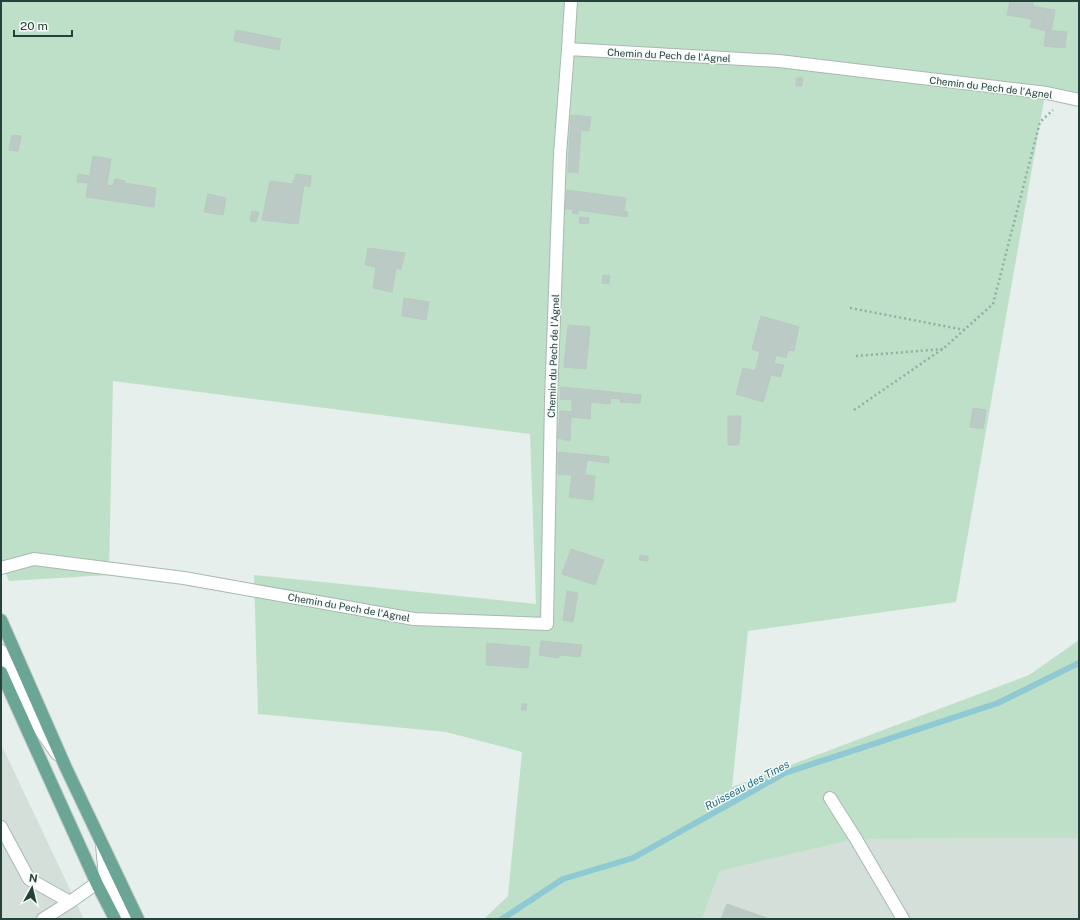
<svg xmlns="http://www.w3.org/2000/svg" width="1080" height="920" viewBox="0 0 1080 920" font-family="'Public Sans',sans-serif">
<style>
.built{fill:#d4dfda}
.green{fill:#bfe0c8}
.lines{fill:none;stroke-linecap:round;stroke-linejoin:round}
.stream{stroke:#8ec9d4;stroke-width:6}
.building{fill:#bbcac4;stroke:#b8c9c2}
.minor-casing{stroke:#a8b8b2;stroke-width:14}
.major-casing{stroke:#c2cac8;stroke-width:14}
.path{stroke:#86b3a5;stroke-width:2.5;stroke-dasharray:2 3;stroke-linecap:butt}
.minor{stroke:#fff;stroke-width:12}
.major{stroke:#6aa596;stroke-width:12}
.labels{text-anchor:middle;stroke-width:3;stroke-linejoin:round;paint-order:stroke}
.street-label{font-size:10px;fill:#24423a;stroke:#f7fbf9}
.water-label{font-size:11px;font-style:italic;fill:#1c6f80;stroke:#f7fbf9}
</style>
<rect width="100%" height="100%" fill="#e6efeb"/>
<!-- built -->
<path class="built" d="M1,744L84,919H1Z
M1079,838V919H702L720,871L856,839Z"/>
<!-- green -->
<path class="green" d="M1,1H1079V103L1044,100L956,602L748,631L732,787L1029,675L1079,640V838L856,839L720,871L702,919H484L508,896L522,752L446,732L258,714L254,575L536,604L530,434L113,381L109,575L9,581L1,562Z"/>
<g class="lines">
<!-- stream -->
<path class="stream" d="M502,919L563,879L633,858L785,773L998,703L1079,663"/>
</g>
<!-- building -->
<path class="building" d="M1010,1H1033V6L1047,9L1043,30L1030,27L1032,19L1007,15Z
M1047,9L1055,10L1051,31L1043,30Z
M236,30L281,39L279,50L234,41Z
M1046,30L1067,32L1065,48L1044,46Z
M796,78H803L802,86H796Z
M571,115L591,117L589,131L581,130L578,173L568,172Z
M12,135L21,136L18,151L9,150Z
M93,156L111,159L107,185L113,186L115,179L125,181L124,183L156,188L154,207L86,197Z
M78,174L90,176L88,183L77,182Z
M296,174L311,176L310,187L304,185L298,224L262,220L270,181L293,184Z
M567,190L626,198L624,211L628,212L627,217L578,210V214L572,213L573,209H565Z
M208,194L226,198L223,215L204,212Z
M252,211L259,212L256,222L250,221Z
M580,217L589,218L588,224L579,223Z
M368,248L405,253L401,269H396L392,292L373,288L376,267L365,265Z
M603,275L610,276L609,284L602,283Z
M404,298L429,302L426,320L402,316Z
M761,316L799,327L796,340L791,339L786,358L776,355L774,363L778,364L776,374L756,368L760,352L752,349Z
M568,325L590,327L586,369L564,367Z
M791,339L796,340L794,351L788,350Z
M778,364L784,365L781,375L776,374Z
M743,368L755,371L756,368L776,374L775,376L771,375L763,402L736,394Z
M776,374L781,375L780,377L775,376Z
M561,387L612,392L610,404L591,402L590,419L571,417L570,441L558,438L560,411L572,412V400L560,399Z
M612,392L621,393L620,399L611,398Z
M621,393L641,395L640,403L620,402Z
M973,408L986,410L983,429L970,427Z
M728,416H741L739,445H728Z
M558,452L609,457V463L587,460L585,475L595,476L593,500L569,497L572,475L558,474Z
M571,549L604,560L595,585L562,574Z
M640,555L648,556V561L639,560Z
M567,591L578,593L573,622L563,620Z
M541,641L582,645L580,657L559,655V658L539,655Z
M487,643L530,647L528,668L486,665Z
M522,704H527L526,710H521Z
M727,904L767,918V919H721Z"/>
<g class="lines">
<!-- minor casing -->
<g class="minor-casing">
<path id="minor" d="M568,49L571,1
M1,568L34,559L184,578L414,619L547,624L551,400L560,154L568,49L779,61L1047,93L1079,100
M1,651L32,718L57,754
M830,798L856,839L903,919
M1,827L29,879L70,902
M102,845L105,877L126,919
M43,919L70,902L104,878"/>
</g>
<!-- major casing -->
<g class="major-casing">
<path id="major" d="M1,620L66,768L138,919
M1,672L97,884L115,919"/>
</g>
<!-- path -->
<path class="path" d="M850,308L965,330
M856,356L943,349
M854,410L944,348L993,304L1040,122L1053,110"/>
<!-- minor -->
<use href="#minor" class="minor"/>
<!-- major -->
<use href="#major" class="major"/>
</g>
<g class="labels">
<!-- street labels -->
<g class="street-label">
<text transform="translate(669 55) rotate(3)" y="4">Chemin du Pech de l'Agnel</text>
<text transform="translate(991 87) rotate(7)" y="4">Chemin du Pech de l'Agnel</text>
<text transform="translate(553 356) rotate(-88)" y="4">Chemin du Pech de l'Agnel</text>
<text transform="translate(349 607) rotate(10)" y="4">Chemin du Pech de l'Agnel</text>
</g>
<!-- water labels -->
<g class="water-label">
<text transform="translate(747 785) rotate(-28)" y="4">Ruisseau des Tines</text>
</g>
</g>
<!-- border -->
<rect width="1080" height="920" fill="none" stroke="#24423a" stroke-width="4"/>
<!-- north arrow -->
<g transform="translate(32 888) rotate(8)" stroke="#f7fbf9" stroke-width="3" paint-order="stroke">
<path d="M0-3L7 15L0 10L-7 15Z" fill="#24423a"/>
<text y="-6" font-size="11" font-weight="bold" text-anchor="middle" fill="#24423a">N</text>
</g>
<!-- scale -->
<path d="M14 30v6h58v-6" fill="none" stroke="#24423a" stroke-width="2"/>
<text x="20" y="30" font-size="12" fill="#24423a" stroke="#f7fbf9" stroke-width="3" paint-order="stroke">20 m</text>
</svg>
